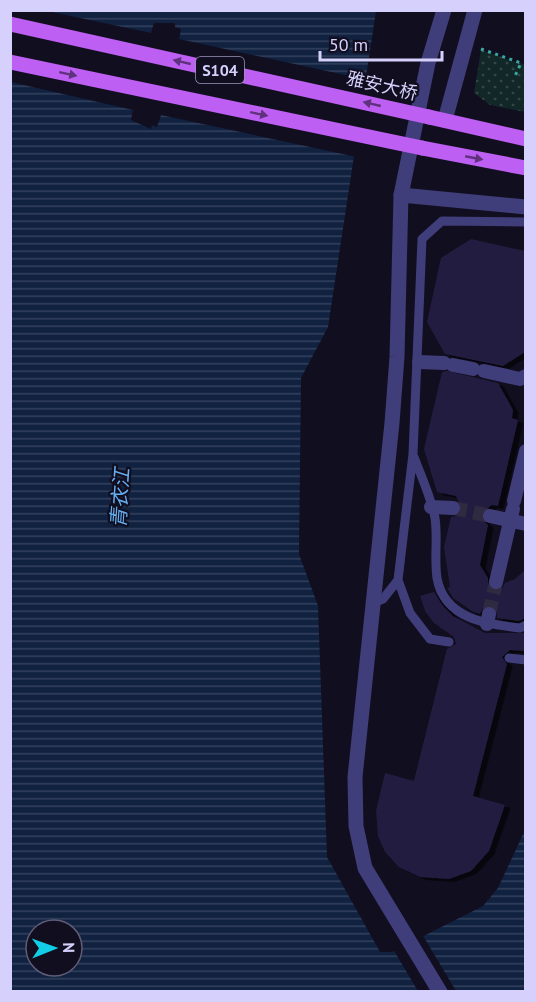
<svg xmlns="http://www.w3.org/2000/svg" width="536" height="1002" viewBox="0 0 536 1002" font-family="'PT Sans','Noto Sans SC',sans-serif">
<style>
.park{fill:url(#park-dots)}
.water{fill:url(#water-rules);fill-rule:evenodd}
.pier{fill:#110e1f}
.building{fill:#231c3f;filter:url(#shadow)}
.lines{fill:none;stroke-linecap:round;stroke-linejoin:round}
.pedestrian-tunnel{stroke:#2e2b40;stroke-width:14;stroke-dasharray:14 7;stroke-linecap:butt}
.path{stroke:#36a9a3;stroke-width:3;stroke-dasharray:3 4.5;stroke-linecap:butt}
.service{stroke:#403d7b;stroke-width:9}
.pedestrian{stroke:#403d7b;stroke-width:14}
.minor{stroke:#403d7b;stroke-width:15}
.tertiary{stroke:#403d7b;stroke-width:15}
.primary{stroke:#be5ff3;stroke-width:15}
.primary-bridge{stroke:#be5ff3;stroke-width:15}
.oneway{fill:#5f327e}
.labels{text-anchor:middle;stroke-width:4.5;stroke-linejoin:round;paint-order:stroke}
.shield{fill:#110e1f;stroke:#9a96ba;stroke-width:1.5}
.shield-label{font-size:16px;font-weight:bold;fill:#d5d0fc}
.street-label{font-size:18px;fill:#d5d0fc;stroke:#110e1f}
.water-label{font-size:20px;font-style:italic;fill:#65b0f4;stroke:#110e1f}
</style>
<defs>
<pattern id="park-dots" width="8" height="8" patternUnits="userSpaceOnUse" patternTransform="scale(1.5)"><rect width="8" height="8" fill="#122828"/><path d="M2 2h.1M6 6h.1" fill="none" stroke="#344648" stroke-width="1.8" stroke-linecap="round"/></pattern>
<pattern id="water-rules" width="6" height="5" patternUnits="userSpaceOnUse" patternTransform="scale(1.5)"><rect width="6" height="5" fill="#112241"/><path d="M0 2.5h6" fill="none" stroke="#33415d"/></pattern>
<filter id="shadow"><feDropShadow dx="5.5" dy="3" stdDeviation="0" flood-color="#0009"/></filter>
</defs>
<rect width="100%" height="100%" fill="#110e1f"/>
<!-- park -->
<path class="park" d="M481,50L525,65V112L490,105L474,93Z"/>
<!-- water -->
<path class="water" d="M10,11H376L328,327L301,378L299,554L318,606L327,857L380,952H392L483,906L498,888L525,830V991H11ZM36,930H72V966H36Z"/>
<!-- pier -->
<path class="pier" d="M11,11H47L151,33L154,23H175V27L181,29L179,39L368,80L357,157L161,115L157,127L152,125L151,129L131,120L133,110L11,82Z
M422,934L456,991H418L393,949Z"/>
<!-- building -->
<path class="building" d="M471,239L525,251V352L503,366L445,354L427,322L441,258Z
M447,371L498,383L513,410L512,418L518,420L498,506L492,505L481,513L482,519L488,525L480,565L488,578V585L495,591L502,589L505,583L515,579L525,570V618L519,621L497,618V611L491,605L483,608L480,614L472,611L453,598L447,588L450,587L444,547L451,517L458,516L462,508L456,496L437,492L424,449L442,372Z
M434,592L443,606L453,616L485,633H525V651L510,650L502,657L507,664L473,796L505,805L489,851L471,871L449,879L420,877L399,867L385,852L378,836L376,811L385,773L414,781L447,649L456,644L454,637L434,623L425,611L420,596Z"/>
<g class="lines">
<!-- pedestrian-tunnel -->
<path class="pedestrian-tunnel" d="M453,508L490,516
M489,614L496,582"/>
<!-- path -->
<path class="path" d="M481,49L521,63L515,76"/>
<!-- service -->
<path class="service" d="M414,457C421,476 431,497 435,518C438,537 434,558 437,578C444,619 487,624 520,628L526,625
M398,580L410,613L430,639L449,642
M372,604L383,599L398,580L413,454L422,239L442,221L526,222
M509,658L526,660"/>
<!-- pedestrian -->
<path class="pedestrian" d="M419,362L444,363
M453,365L473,369
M484,371L520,379L526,376
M514,501L526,451
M431,507L453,508
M490,516L526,524
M496,582L513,509
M487,624L489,614"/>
<!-- minor -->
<path class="minor" d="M401,195L526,207"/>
<!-- tertiary -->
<path class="tertiary" d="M445,120L475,10
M440,992L365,868L356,826L355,777L392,423L397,357L401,195L428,63L444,10"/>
<!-- primary -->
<path class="primary" d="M429,117L526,139
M422,148L526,168"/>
<!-- primary-bridge -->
<path class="primary-bridge" d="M10,24L429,117
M10,62L422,148"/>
</g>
<!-- one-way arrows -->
<defs><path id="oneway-solid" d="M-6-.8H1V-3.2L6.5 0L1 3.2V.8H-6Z" transform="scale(1.5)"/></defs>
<g class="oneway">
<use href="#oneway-solid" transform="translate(182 62) rotate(-167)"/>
<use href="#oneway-solid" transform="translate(68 74) rotate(12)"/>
<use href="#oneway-solid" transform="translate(372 104) rotate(-167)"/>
<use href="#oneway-solid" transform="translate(259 114) rotate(12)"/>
<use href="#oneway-solid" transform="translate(474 158) rotate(11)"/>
</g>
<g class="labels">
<!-- shield labels -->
<rect class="shield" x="196" y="57" width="48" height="26" rx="4.5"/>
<g class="shield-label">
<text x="220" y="76">S104</text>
</g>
<!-- street labels -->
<g class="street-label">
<text transform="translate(382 86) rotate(13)" y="6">雅安大桥</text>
</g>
<!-- water labels -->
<g class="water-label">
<text transform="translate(120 498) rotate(-86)" y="7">青衣江</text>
</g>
</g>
<!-- border -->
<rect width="536" height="1002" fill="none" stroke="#d5d0fc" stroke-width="24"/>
<!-- north arrow -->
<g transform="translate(54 948) rotate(89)"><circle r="28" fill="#110e1f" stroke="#5f5c77" stroke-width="1.5"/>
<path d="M0-4.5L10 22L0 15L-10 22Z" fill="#11cee6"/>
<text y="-9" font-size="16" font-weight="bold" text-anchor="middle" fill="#d5d0fc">N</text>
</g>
<!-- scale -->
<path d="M320 51v9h122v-9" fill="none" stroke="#d5d0fc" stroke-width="3"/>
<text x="329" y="51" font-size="18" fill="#d5d0fc" stroke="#110e1f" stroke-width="4.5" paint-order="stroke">50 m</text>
</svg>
